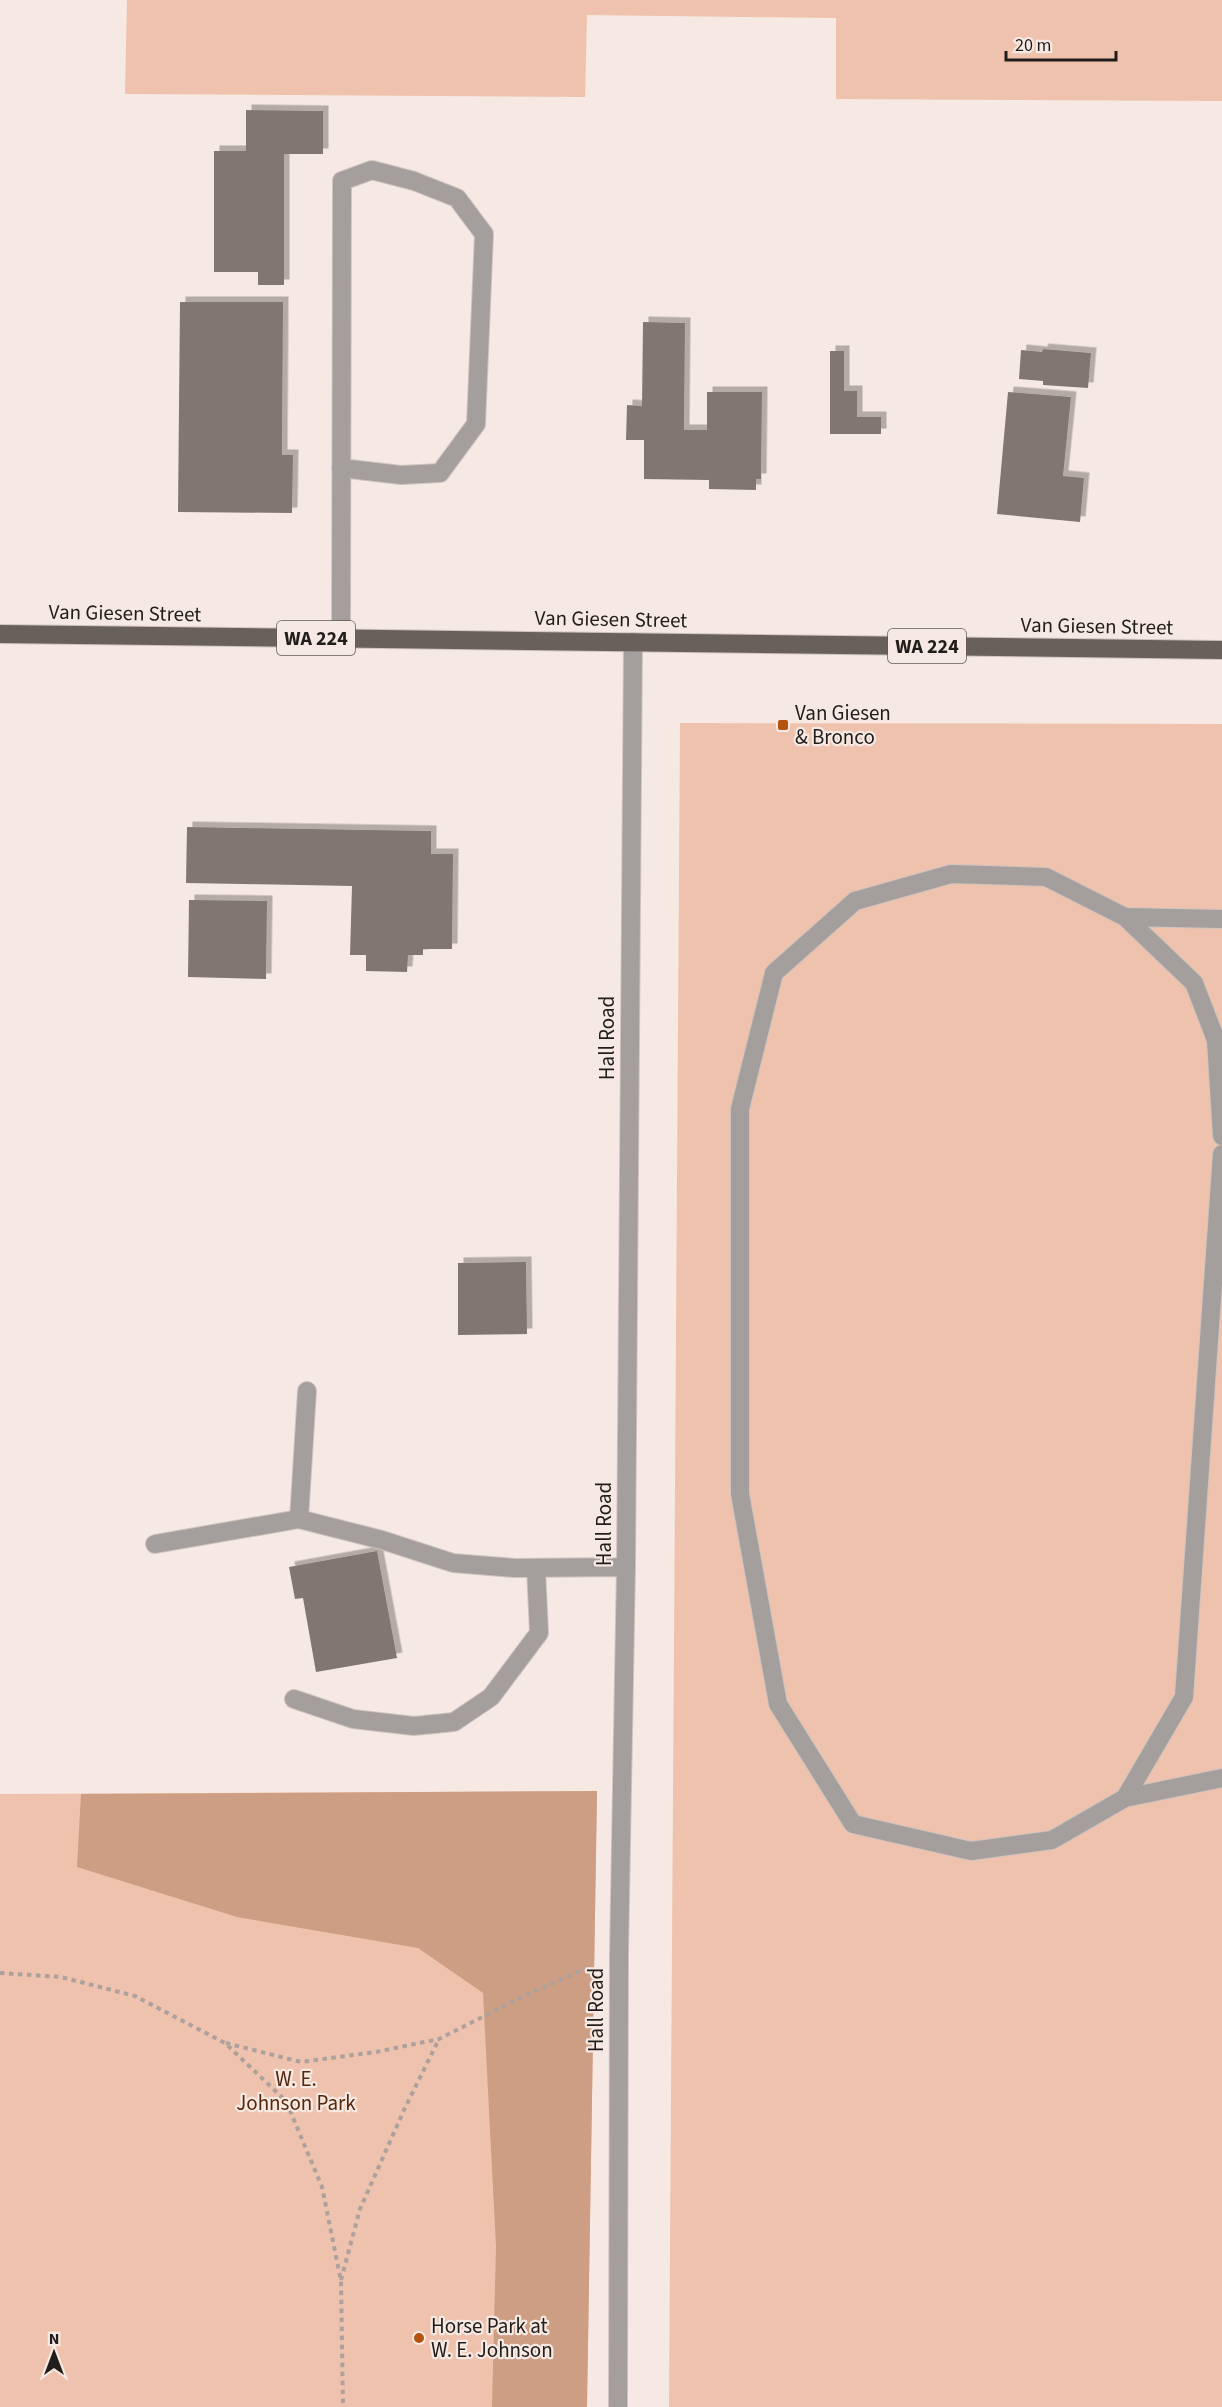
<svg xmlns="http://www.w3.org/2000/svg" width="1222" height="2407" viewBox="0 0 1222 2407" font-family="'Source Sans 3',sans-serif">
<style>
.green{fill:#eec2ac}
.forest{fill:#cd9d84}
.building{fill:#827671;filter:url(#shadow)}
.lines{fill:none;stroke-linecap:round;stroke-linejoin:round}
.minor-casing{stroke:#d0c3be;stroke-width:20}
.major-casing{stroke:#d0c3be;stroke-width:20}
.path{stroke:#aca19c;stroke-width:4;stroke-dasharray:4.5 4.5;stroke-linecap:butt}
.minor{stroke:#a49f9c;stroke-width:18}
.major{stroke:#69605b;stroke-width:18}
.poi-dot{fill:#b35310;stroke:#f6e8e2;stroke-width:2}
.labels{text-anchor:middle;stroke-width:4.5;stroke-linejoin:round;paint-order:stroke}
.shield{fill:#f6e8e2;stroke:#615a56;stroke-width:1.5}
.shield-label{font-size:20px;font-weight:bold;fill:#211d1a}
.street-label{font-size:21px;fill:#211d1a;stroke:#f6e8e2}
.poi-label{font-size:21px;fill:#211d1a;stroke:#f6e8e2;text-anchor:start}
.park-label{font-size:21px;fill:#55270b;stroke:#f6e8e2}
</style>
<defs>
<filter id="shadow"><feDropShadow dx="5.5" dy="-5.5" stdDeviation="0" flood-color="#0004"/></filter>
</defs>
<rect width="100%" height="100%" fill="#f6e8e2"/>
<!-- green -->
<path class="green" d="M127,0H1222V101L836,99V18L587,15L585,97L125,94Z
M680,723L1222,724V2407H669Z
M597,1791L587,2407H0V1794Z"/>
<!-- forest -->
<path class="forest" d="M597,1791L587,2407H492L496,2246L483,1993L418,1948L237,1917L77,1867L81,1794Z"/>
<!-- building -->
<path class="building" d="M246,110L323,111V154H284V285H258V272H214V151H246Z
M180,302H283L282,455H293L292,513L178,512Z
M643,322L685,323L684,430H707V392H762L761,479H756V490L709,489V480L644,479V440H626L627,405L642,406Z
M1043,349L1091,353L1088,388L1043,385V381L1019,379L1021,350L1042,352Z
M830,351H844V391H857V417H881V434H830Z
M1008,392L1071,397L1063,476L1084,478L1080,522L997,514Z
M187,827L431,831V854H453L452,949H423V955H408L407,972L366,971V955H350L352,886L186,883Z
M189,900L267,901L266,979L188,977Z
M526,1262L527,1334L458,1335V1263Z
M377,1551L397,1658L316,1672L303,1598L295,1599L289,1567Z"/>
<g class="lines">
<!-- minor casing -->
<g class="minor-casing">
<path id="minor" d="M341,468L401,475L440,473L476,424L484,234L457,198L414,181L372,170L342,181L341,638
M1125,917L1222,919
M1222,1136L1216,1040L1194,983L1125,917L1046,877L951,874L855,901L774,973L740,1109V1494L778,1704L853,1824L971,1851L1052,1840L1125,1798L1222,1778
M299,1519L307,1391
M155,1544L299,1519L382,1540L453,1563L515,1568L626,1567
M294,1699L353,1719L414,1726L454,1722L491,1697L539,1633L536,1568
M1125,1798L1184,1697L1222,1154
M618,2407L619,1954L626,1567L633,642"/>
</g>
<!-- major casing -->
<g class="major-casing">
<path id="major" d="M0,634L1222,650"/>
</g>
<!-- path -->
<path class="path" d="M0,1973L61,1977L135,1996L225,2043L286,2101L322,2187L341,2281L343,2407
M226,2043L301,2062L376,2052L439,2039L520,1998L591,1966
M341,2280L360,2209L404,2110L439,2039"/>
<!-- minor -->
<use href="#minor" class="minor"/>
<!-- major -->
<use href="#major" class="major"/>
</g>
<!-- markers -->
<g class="poi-dot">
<rect x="777" y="719" width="12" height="12" rx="3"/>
<circle cx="419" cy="2338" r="6"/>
</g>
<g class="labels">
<!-- shield labels -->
<g class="shield">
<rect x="277" y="621" width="78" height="34" rx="4.5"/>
<rect x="888" y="629" width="78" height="34" rx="4.5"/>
</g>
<g class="shield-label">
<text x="316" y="645">WA 224</text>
<text x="927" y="653">WA 224</text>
</g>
<!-- street labels -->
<g class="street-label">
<text transform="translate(125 613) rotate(1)" y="7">Van Giesen Street</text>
<text transform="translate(611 619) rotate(1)" y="7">Van Giesen Street</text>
<text transform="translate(1097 626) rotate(1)" y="7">Van Giesen Street</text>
<text transform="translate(607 1038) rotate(-90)" y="7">Hall Road</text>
<text transform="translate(604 1524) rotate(-90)" y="7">Hall Road</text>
<text transform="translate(596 2010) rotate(-90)" y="7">Hall Road</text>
</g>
<!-- poi labels -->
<g class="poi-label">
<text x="795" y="720">Van Giesen<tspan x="795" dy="24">&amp; Bronco</tspan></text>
<text x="431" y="2333">Horse Park at<tspan x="431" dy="24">W. E. Johnson</tspan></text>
</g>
<!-- park labels -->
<g class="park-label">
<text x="296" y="2086">W. E.<tspan x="296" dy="24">Johnson Park</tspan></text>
</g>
</g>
<!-- north arrow -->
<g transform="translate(54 2353)" stroke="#f6e8e2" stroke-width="4.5" paint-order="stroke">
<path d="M0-4.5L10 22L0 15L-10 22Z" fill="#211d1a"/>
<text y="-9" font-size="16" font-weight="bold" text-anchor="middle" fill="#211d1a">N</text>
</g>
<!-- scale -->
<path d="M1006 51v9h110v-9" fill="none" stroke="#211d1a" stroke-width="3"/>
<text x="1015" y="51" font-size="18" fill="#211d1a" stroke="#f6e8e2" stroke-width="4.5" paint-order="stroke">20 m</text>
</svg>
